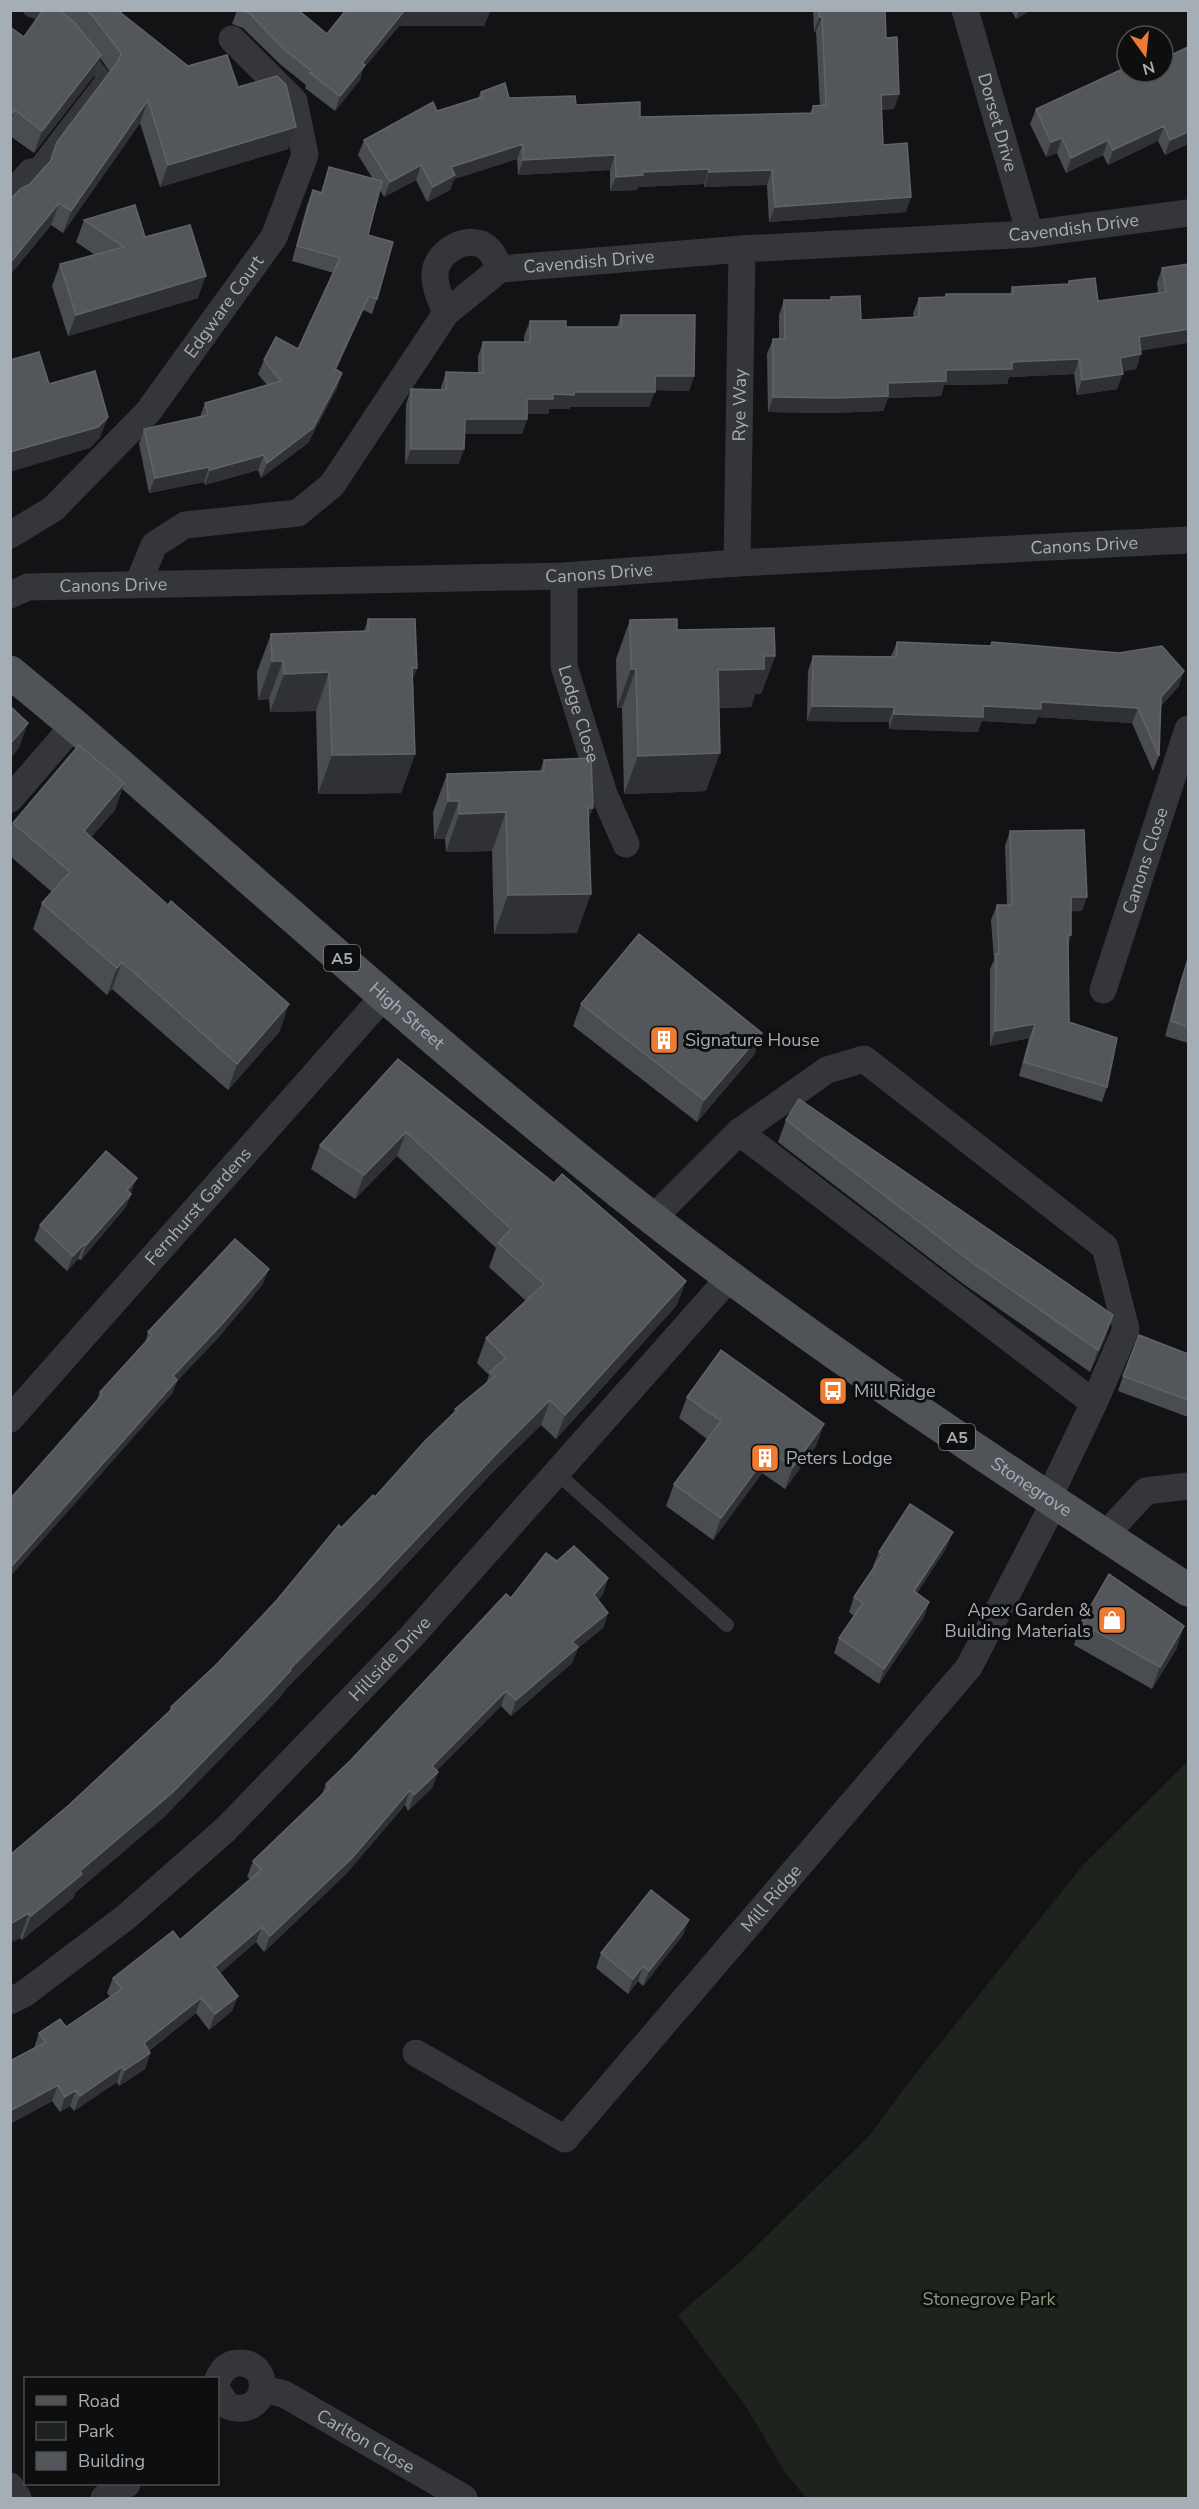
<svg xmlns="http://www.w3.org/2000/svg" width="1199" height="2509" viewBox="0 0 1199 2509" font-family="'Nunito Sans',sans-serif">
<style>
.green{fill:#1e241d}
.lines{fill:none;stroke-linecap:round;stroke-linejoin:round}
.lane{stroke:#343639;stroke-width:14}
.street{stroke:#343639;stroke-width:27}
.primary{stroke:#505458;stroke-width:33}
.wall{fill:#494c50}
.shaded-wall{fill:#2f3134}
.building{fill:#53575b;stroke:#606469;stroke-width:1.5}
.labels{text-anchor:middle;stroke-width:6;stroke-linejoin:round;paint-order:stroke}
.shield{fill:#0e0e0f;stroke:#787e83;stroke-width:1.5}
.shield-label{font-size:16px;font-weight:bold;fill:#a5aeb5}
.street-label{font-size:18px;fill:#a5aeb5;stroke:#0e0e0f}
.poi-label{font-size:18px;fill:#a5aeb5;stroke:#0e0e0f;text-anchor:start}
.park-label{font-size:18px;fill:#839f7c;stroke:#0e0e0f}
</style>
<rect width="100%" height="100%" fill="#131315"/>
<!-- green -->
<path class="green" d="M1188,1761V2498H806L784,2471L747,2408L678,2315L738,2264L871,2134L906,2086L1084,1864Z"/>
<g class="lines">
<!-- lane -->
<path class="lane" d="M30,10L41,14L54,24
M31,172L104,77L85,53
M558,1474L727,1625"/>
<!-- street -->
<g class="street">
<path id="s1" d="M965,10L1030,234"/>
<path d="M10,196L31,172"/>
<path d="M446,313C441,300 434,287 435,273C437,253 462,237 481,244C492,249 495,259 500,269"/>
<path id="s2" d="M10,535L53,509L148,412L274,237L305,155L294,101L232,39"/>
<path id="s3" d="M737,563L742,249"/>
<path id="s4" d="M564,576V666L604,794L626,844"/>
<path id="s5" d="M138,584L154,545L185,525L298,513L332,485L446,313L500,269L742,249L1030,234L1188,213"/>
<path id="s6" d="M10,595L28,587L564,576L737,563L1188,540"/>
<path d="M10,799L74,725"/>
<path id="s7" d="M1103,990L1188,729"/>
<path d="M739,1132L827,1070L864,1059L1105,1247L1126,1329L1094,1403"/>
<path d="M653,1218L739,1132L1094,1403L1048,1499"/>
<path id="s8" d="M10,1419L385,995"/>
<path d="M1105,1535L1146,1491L1188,1486"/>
<path id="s9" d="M10,2001L24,1994L126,1917L226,1829L412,1636L730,1277"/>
<path id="s10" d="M416,2053L565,2139L969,1667L1054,1503"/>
<path d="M218,2379C222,2370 228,2363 239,2363C274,2362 269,2420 228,2406L218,2392"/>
<path id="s11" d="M263,2389L284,2394L464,2498"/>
<path d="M10,2486L18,2498"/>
<path d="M104,2498L127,2484"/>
</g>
<!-- primary -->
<path class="primary" id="s12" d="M10,672L74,725C265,891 453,1062 652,1218C824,1352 1007,1471 1188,1590"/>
</g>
<!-- wall -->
<path class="wall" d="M43,10H124L121,14L188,66L238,87L296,127L288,149L160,187L140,123L63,233L51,225L10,275V200L30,184L49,162L57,142L110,72L100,58L93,77L34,153L10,136V27L24,37Z
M237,10H298L327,34L490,11L484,26H399L363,69L360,80L335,111L305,88L306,85L281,65L243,28L232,24Z
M813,10H885L886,38L899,94L894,109L881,110L883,145L906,212L769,222L767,185L704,187V184L638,187L637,190L610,191V170L518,175L517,159L454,179L450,190L427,202L416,180L384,197L380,190L368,235L377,299L372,314L363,310L336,370L342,373L337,388L308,443L261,478L258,470L205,485L204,482L149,493L139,444L144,429L200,417L205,403L267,385L258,374L264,360L298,349L334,273L292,261L307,205L313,190L321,192L329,167L373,179L358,155L364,140L437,111L478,98L481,92L509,98L576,105L640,117L810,113L813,106H820L816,31L814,32Z
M1011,10H1031L1016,19Z
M1127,67L1188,144L1165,155L1158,141L1108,165L1103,155L1066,173L1057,153L1046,157L1030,124L1036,109Z
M84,220L145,237L198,298L68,336L52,286L60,264L95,255L76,242Z
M1188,264L1141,351L1136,369L1122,371L1117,389L1077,395L1074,374L1009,377L1007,384L944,385L941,396L888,398L883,411L830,413L768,412L767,354L773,339H779V315L784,300H830L831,297L861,320L914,318L913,313L919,298L945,297L946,294H1010L1012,287L1068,284L1069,281L1098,301L1158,293L1157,283L1162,268Z
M621,315L694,376L689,391L655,390L649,407H570L569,409H549L548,414H527V419L522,434H464L459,464H405L406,404L411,389L441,390V387L446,372L478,373V356L483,342H524V336L530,321L566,327H617Z
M368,619L417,668L413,678L415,754L401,793L318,794L316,711L270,712L269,699L258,700L257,672L271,634L364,631Z
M630,620L677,630L775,656L761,694H755L751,707L719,708L706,791L624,794L622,708H617L616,659Z
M897,642L990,646L992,642L1179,686L1161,706L1159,756L1153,771L1132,723L1038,717L1035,724L982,721L978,732L889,729V722L807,721L808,671L813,656H891Z
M544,760L589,818L577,933L494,934L492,851L446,852L445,839H434L433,812L447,774L540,771Z
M124,783L115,810L91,837L280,1031L228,1090L112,989L107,995L33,929L42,903L52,892L10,856V829L13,823Z
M1010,831L1082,911H1071V935L1068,945L1069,1022L1107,1087L1102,1102L1019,1076L1029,1038L990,1046V969L994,960L991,920L997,905H1007L1005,846Z
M1188,959V1043L1165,1036L1176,996Z
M581,1004L762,1033L754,1055L697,1122L573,1026Z
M398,1059L677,1305L556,1439L541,1425L491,1474L364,1609L284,1691L282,1695L259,1719L164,1817L76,1892L73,1898L22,1940L20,1938L10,1943V1855L69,1805L169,1712L171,1707L215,1666L277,1600L341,1528L375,1497L454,1413L455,1409L486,1384L489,1375L477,1363L486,1338L526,1301L489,1267L496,1248L397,1156L355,1199L311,1169L320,1145Z
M786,1120L1113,1315L1106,1337L1090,1372L962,1283L778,1142Z
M132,1193L125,1208L81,1260L78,1259L67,1271L34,1240L40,1225Z
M263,1284L218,1338L177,1381L172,1394L96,1402L100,1392L145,1343L148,1332Z
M1188,1354V1417L1118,1391L1123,1376Z
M687,1397L824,1424L816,1446L785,1489L762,1473L713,1540L666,1506L674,1484L707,1439L679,1418Z
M947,1547L917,1593L929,1602L924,1617L879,1684L834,1653L839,1638L854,1616L849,1612L854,1597L874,1567L873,1566L879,1552Z
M557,1561L608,1578L603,1594L598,1600L608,1613L603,1628L578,1648L572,1663L511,1716L501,1706L436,1771L438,1772L432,1788L408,1811L405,1805L346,1874L264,1952L256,1942L220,1973L238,1996L232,2011L209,2030L196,2013L149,2051L150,2053L145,2069L119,2086L117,2082L74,2111L70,2106L60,2112L52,2101L10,2124V2061L34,2048L39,2033L66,2027L110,1997L107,1993L113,1978L180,1940L250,1879L247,1877L253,1861L322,1794L326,1784L351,1760L511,1598Z
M1081,1623L1177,1648L1152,1689L1074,1645Z
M683,1935L643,1986L638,1981L628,1994L596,1968L601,1953Z"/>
<!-- shaded-wall -->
<path class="shaded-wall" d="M1019,10H1031L1016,19Z
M404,11H490L484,26H399L363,69L360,80L335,111L340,96L362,63Z
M819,17H822L816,31L814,32Z
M101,55L93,77L34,153L42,131Z
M899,94L894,109L875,110L881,95Z
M148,100L140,123L63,233L71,211Z
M15,110L10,123V116Z
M1164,126L1158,141L1108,165L1113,150Z
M296,127L288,149L160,187L168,165Z
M1188,132V144L1165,155L1170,140Z
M1062,138L1057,153L1046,157L1051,142Z
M1108,140L1103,155L1066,173L1071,158Z
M523,144L517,159L454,179L450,190L427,202L433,187L451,167Z
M615,155L610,170L518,175L523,160Z
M421,165L416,180L384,197L390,182Z
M709,169L704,184L638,187L637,190L610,191L616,177L642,172Z
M772,170L767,185L704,187L709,172Z
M911,197L906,212L769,222L775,207Z
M59,203L51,225L10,275V263Z
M206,276L198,298L68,336L76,315Z
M369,296L363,310L330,384L335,369Z
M1188,329V343L1134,352L1139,337Z
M1141,354L1136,369L1115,373L1120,358Z
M1079,359L1074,374L1009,377L1007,384L944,385L941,396L888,398L883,411L830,413L768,412L773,397L888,383L946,370L1012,362Z
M342,373L337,388L308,443L261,478L267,463Z
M1123,374L1117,389L1077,395L1082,380Z
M655,376H694L689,391L650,390Z
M574,392H655L649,407H570L569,409H549L548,414H522L527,399L553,394Z
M108,417L100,438L90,448L10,472V452Z
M465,419H527L522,434H459Z
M411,449H464L459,464H405Z
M264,455L258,470L205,485L210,470Z
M209,467L204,482L149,493L155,478Z
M764,656H775L761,694H755L751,707L704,708L718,670Z
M272,661H283L269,699L258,700Z
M412,668H417L403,706Z
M631,669H636L622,708H617Z
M1184,671L1179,686L1156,711L1161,697Z
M329,672L316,711L270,712L284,674Z
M1041,702L1138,708L1132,723L1038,717L1035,724L982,721L978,732L889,729L894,714Z
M812,706L894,707L889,722L807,721Z
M28,723L19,748L10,759V744Z
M720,753L706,791L624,794L638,756Z
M415,754L401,793L318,794L332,755Z
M124,783L115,810L74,857L84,831Z
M448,801H459L445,839H434Z
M588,808H593L579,846Z
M506,812L492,851L446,852L459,814Z
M591,894L577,933L494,934L508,895Z
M1071,897H1087L1082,911L1065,912Z
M1068,935H1071L1066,950Z
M122,962L112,989L107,995L117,968Z
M289,1004L280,1031L228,1090L237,1064Z
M1035,1024L1029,1038L990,1046L995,1031Z
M762,1033L754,1055L697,1122L704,1100Z
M406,1132L397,1156L355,1199L364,1175Z
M137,1178L125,1208L81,1260L86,1245L127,1190Z
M84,1244L78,1259L67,1271L73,1256Z
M269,1269L263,1284L218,1338L177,1381L172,1394L10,1577V1568L173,1376Z
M686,1281L677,1305L556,1439L565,1415Z
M1113,1315L1106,1337L1090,1372L1098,1350Z
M550,1400L541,1425L491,1474L364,1609L284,1691L282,1695L259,1719L164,1817L76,1892L73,1898L22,1940L31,1916L80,1871L290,1669L500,1450Z
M824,1424L816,1446L785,1489L793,1467Z
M770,1451L762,1473L713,1540L721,1518Z
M953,1532L947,1547L908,1606L914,1591Z
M608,1578L603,1594L588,1610L594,1595Z
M929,1602L924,1617L879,1684L884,1669Z
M608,1613L603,1628L578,1648L572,1663L511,1716L516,1700L572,1642Z
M1184,1626L1177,1648L1152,1689L1160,1667Z
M506,1691L501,1706L426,1781L432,1766Z
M438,1772L432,1788L408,1811L414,1795Z
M410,1790L405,1805L346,1874L264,1952L270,1936Z
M29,1913L20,1938L10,1943V1924Z
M689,1920L683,1935L643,1986L649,1971Z
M262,1927L256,1942L209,1983L215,1967Z
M643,1966L638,1981L628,1994L633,1979Z
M238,1996L232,2011L209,2030L215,2014Z
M201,1998L196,2013L138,2059L144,2043Z
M150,2053L145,2069L119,2086L125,2070Z
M122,2067L117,2082L74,2111L80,2096Z
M58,2085L52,2101L10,2124V2111Z
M76,2090L70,2106L60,2112L65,2097Z"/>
<!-- building -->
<path class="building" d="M43,10H59L74,22L101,55L42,131L15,110L10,116V27L24,37Z
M86,10H117L188,66L227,55L238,87L277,76L286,85L296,127L168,165L148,100L71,211L59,203L10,263V200L20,189L30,184L51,160L57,142L119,60L121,53L95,19Z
M242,10H298L327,34L346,10H490V11H404L362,63L365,65L340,96L310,73L313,72L286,51L249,13Z
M819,10H885L886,38L897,37L899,94L881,95L883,145L907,143L911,197L775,207L772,170L709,172V169L642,172L643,175L616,177L615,155L523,160V144L451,167L455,175L433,187L421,165L390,182L364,140L433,102L437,111L482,97L481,92L505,83L509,98L575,96L576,105L640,102V117L813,113V106L826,105L822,17H819Z
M1188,47V132L1170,140L1164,126L1113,150L1108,140L1071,158L1062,138L1051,142L1036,109L1127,67V72H1163V59Z
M329,167L382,181L368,235L393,242L377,299L369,296L335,369L342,373L313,428L267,463L264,455L210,470L209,467L155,478L144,429L208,415L205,403L281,381L264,360L276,337L298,349L340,258L297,246L313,190L322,193Z
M135,205L145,237L190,225L206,276L76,315L60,264L124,247L84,220Z
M1188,264V329L1139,337L1141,354L1120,358L1123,374L1082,380L1079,359L1012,362V369L946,370V381L888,383V396L836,398L773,397V339H785L784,300H831V297L860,296L861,320L919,317V298L946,297V294H1013L1012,287L1069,284V281L1095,278L1098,301L1166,292L1162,268Z
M621,315H695L694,376H655V392H574V395L553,394V399H527V419H465L464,449H411V389L446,390V372L483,373V342H530V321H566V327H621Z
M39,352L49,384L95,371L108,417L98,427L10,452V360Z
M368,619H415L417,668H412L415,754L332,755L329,672L284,674L283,661H272L271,634L368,631Z
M677,619V630L774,628L775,656H764V669L718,670L720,753L638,756L636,669H631L630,620Z
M897,642L991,646L992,642L1119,653L1162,646L1184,671L1161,697L1159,756L1138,708L1041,702V709L983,706V717L894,714V707L812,706L813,656L896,657Z
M10,706L28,723L10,744Z
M79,745L124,783L84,831L168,905L171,901L289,1004L237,1064L122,962L117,968L42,903L70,872L13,823Z
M591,758L593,808H588L591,894L508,895L506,812L459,814V801H448L447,774L544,771V760Z
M1084,830L1087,897H1071V935H1068L1069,1022L1117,1038L1107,1087L1024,1062L1035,1024L995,1031L996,954H999L997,905H1012L1010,831Z
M639,934L762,1033L704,1100L581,1004Z
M1188,959V1027L1171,1021L1181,982Z
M398,1059L554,1183L562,1174L686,1281L565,1415L550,1400L500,1450L373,1585L290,1669L291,1670L268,1695L173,1792L80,1871L82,1874L31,1916L29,1913L10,1924V1855L69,1805L172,1709L171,1707L215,1666L277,1600L339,1525L341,1528L373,1495L375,1497L425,1441L457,1410L455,1409L495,1376L490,1372L506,1358L486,1338L544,1284L498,1243L511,1229L406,1132L364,1175L320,1145Z
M799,1099L1113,1315L1098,1350L970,1261L786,1120Z
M106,1151L137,1178L127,1190L131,1194L86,1245L84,1244L73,1256L40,1225Z
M235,1239L269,1269L223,1323L173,1376L177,1380L10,1568V1499L102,1395L100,1392L152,1335L148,1332Z
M1139,1335L1188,1354V1400L1123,1376Z
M721,1350L824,1424L793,1467L770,1451L721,1518L674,1484L721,1421L687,1397Z
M910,1504L953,1532L914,1591L929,1602L884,1669L839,1638L863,1603L854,1597L883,1554L879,1552Z
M574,1546L608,1578L594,1595L608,1613L572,1642L578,1647L516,1700L506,1691L432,1766L438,1772L414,1795L410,1790L352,1858L270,1936L262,1927L215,1967L238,1996L215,2014L201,1998L144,2043L150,2053L125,2070L122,2067L80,2096L76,2090L65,2097L58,2085L10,2111V2061L46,2042L39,2033L60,2019L66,2027L122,1989L113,1978L173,1931L180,1940L261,1870L253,1861L329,1788L326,1784L351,1760L506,1594L511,1598L546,1553L557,1561Z
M1109,1574L1184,1626L1160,1667L1081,1623Z
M651,1890L689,1920L649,1971L643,1966L633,1979L601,1953Z"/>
<!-- icons -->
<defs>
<g id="building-square" transform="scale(1.5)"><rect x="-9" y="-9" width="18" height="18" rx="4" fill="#ed7b32" stroke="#0e0e0f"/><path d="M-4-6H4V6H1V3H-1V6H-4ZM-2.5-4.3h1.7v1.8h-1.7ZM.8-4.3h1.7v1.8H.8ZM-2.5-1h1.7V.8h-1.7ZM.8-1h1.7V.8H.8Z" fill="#fff"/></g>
<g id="bus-square" transform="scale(1.5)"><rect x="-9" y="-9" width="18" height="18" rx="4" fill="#ed7b32" stroke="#0e0e0f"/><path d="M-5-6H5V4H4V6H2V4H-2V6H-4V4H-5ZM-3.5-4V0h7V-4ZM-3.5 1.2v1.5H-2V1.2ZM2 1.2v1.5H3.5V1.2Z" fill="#fff"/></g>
<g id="shop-square" transform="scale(1.5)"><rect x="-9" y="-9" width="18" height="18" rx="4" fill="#ed7b32" stroke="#0e0e0f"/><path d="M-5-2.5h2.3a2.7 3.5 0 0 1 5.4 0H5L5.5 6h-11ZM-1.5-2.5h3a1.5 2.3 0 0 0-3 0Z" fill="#fff"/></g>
</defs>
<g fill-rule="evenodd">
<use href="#building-square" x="664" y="1040"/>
<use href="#bus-square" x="833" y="1391"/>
<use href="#building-square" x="765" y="1458"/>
<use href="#shop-square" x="1112" y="1620"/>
</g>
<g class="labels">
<!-- shield labels -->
<g class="shield">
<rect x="324" y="945" width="36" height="26" rx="4.5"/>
<rect x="939" y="1424" width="36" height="26" rx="4.5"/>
</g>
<g class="shield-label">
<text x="342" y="964">A5</text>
<text x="957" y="1443">A5</text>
</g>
<!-- street labels -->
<g class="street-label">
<text dy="6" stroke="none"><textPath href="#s1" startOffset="117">Dorset Drive</textPath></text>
<text dy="6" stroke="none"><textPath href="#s5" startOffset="1088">Cavendish Drive</textPath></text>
<text dy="6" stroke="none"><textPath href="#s5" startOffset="602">Cavendish Drive</textPath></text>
<text dy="6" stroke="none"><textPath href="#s2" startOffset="316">Edgware Court</textPath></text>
<text dy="6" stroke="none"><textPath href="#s3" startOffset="158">Rye Way</textPath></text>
<text dy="6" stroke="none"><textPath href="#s6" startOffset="1077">Canons Drive</textPath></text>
<text dy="6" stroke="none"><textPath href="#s6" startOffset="591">Canons Drive</textPath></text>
<text dy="6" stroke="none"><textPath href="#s6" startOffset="105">Canons Drive</textPath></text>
<text dy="6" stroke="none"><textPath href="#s4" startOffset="140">Lodge Close</textPath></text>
<text dy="6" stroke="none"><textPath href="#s7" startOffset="136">Canons Close</textPath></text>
<text dy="6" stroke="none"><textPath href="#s12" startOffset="525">High Street</textPath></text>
<text dy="6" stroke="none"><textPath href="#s8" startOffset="284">Fernhurst Gardens</textPath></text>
<text dy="6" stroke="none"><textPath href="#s12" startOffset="1308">Stonegrove</textPath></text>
<text dy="6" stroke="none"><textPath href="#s9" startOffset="513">Hillside Drive</textPath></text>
<text dy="6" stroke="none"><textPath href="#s10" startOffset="489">Mill Ridge</textPath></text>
<text dy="6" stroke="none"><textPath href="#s11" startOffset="116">Carlton Close</textPath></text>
</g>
<!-- poi labels -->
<g class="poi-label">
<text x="685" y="1046">Signature House</text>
<text x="854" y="1397">Mill Ridge</text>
<text x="786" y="1464">Peters Lodge</text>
<text x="1091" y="1616" text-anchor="end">Apex Garden &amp;<tspan x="1091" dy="21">Building Materials</tspan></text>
</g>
<!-- park labels -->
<g class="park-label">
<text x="989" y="2305">Stonegrove Park</text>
</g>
</g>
<!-- border -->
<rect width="1199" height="2509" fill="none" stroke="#a5aeb5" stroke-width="24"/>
<!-- legend -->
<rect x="24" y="2377" width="195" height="108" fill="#0e0e0f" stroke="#4a4e51" stroke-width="1.5"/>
<rect x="36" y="2396" width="30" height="9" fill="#505458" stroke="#4a4e51" stroke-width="1.5"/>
<text x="78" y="2407" font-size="18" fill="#a5aeb5">Road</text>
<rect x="36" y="2422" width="30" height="18" fill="#1e241d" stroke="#4a4e51" stroke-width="1.5"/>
<text x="78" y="2437" font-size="18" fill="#a5aeb5">Park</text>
<rect x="36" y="2452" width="30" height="18" fill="#53575b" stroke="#4a4e51" stroke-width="1.5"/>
<text x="78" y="2467" font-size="18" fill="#a5aeb5">Building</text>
<!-- north arrow -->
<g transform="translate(1145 54) rotate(165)"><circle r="28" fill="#0e0e0f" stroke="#4a4e51" stroke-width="1.5"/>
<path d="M0-4.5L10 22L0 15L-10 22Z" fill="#ed7b32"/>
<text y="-9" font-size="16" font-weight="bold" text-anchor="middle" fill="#a5aeb5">N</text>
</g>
</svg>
